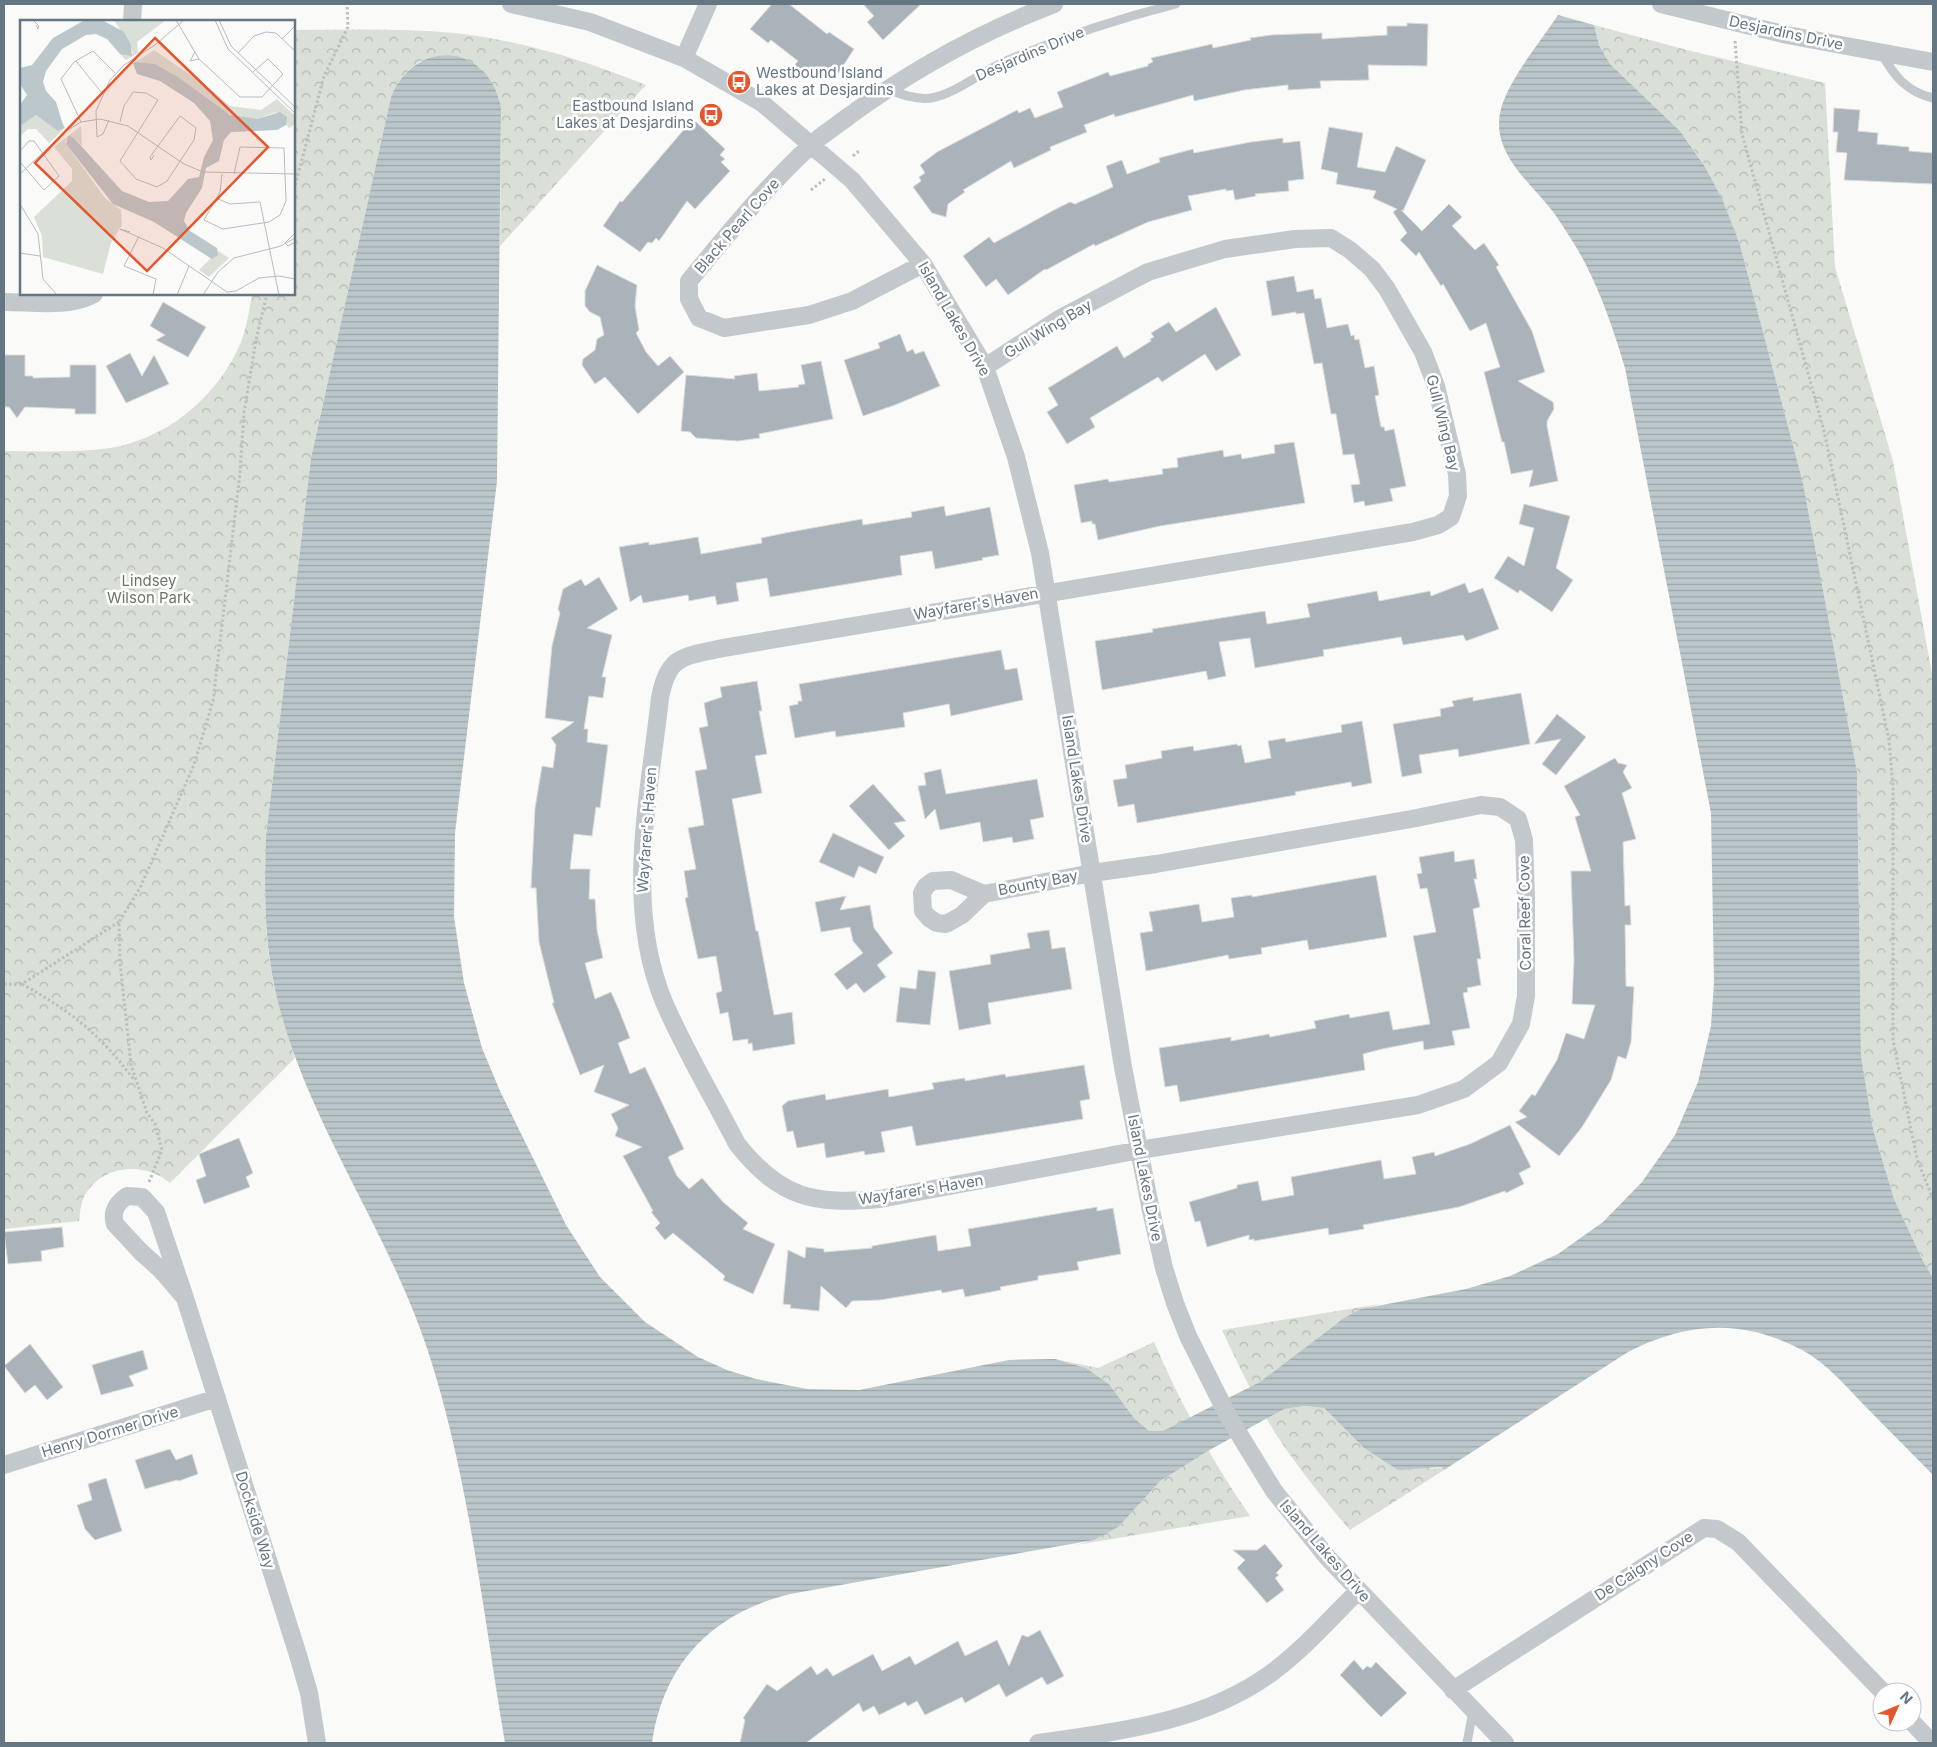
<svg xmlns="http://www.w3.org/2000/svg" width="1937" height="1747" viewBox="0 0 1937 1747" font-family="Inter,sans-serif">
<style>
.park{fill:url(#park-crowns)}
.water{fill:url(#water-rules)}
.building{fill:#aab3b9;stroke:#dcdcda}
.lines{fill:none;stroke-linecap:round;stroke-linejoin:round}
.path{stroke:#bbbfc2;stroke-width:3;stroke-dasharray:2.5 2.5;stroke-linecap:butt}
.service{stroke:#c3c8cc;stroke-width:9}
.minor{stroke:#c3c8cc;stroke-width:18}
.labels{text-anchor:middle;stroke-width:5;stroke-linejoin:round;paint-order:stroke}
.street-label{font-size:15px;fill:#657683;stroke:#fff}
.poi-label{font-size:15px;fill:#657683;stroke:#fff;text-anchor:start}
.park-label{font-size:15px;fill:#687a64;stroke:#fff}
.inset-road{fill:none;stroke:#b5bdc2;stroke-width:1}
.view{fill:#e4572e;fill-opacity:0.15;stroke:#e4572e;stroke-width:2.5}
.inset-edge{fill:none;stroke:#657683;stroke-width:2.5}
</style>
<defs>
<pattern id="park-crowns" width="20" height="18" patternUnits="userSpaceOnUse" patternTransform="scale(1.25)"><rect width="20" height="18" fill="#dadfd7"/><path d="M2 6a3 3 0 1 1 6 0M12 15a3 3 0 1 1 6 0" fill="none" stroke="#b4b9b4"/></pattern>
<pattern id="water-rules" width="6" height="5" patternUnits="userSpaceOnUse" patternTransform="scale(1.25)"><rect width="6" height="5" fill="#bbc7cb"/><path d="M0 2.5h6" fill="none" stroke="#9ca6aa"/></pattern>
</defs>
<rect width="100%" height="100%" fill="#fafaf8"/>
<!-- park -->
<path class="park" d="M1594,25L1687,50L1825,83L1835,267L1893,461L1933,679V1278L1923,1261L1894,1199L1873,1129L1861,1056L1857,772L1803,483L1740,245L1704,164L1680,131L1610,64L1599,45Z
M294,30C347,30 401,28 454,33C521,40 584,60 646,85L500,246L501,107C497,90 491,79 479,67L420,61C406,71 398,81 391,97L311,458L266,836C265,873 264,910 268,947C271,985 284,1022 295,1058L170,1183C143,1160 96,1165 82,1202C80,1208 80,1215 79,1221L4,1229V451C39,451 76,453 110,448C166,439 214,399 238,349C246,332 249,312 252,294H294Z
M1380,1304C1331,1315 1299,1361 1255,1385L1284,1409L1305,1406L1324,1408L1364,1448L1434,1469L1443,1467L1444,1470L1350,1530C1324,1500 1299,1469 1277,1436C1256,1402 1239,1366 1222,1330Z
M1154,1342C1180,1403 1212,1461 1250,1516L1076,1545C1125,1532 1126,1510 1160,1481C1173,1470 1191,1461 1206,1452L1163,1431H1149L1134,1418L1109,1384L1086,1368L1055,1359L1098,1368Z"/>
<!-- water -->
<path class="water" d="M1558,15L1594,25L1599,45L1610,64L1680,131L1704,165L1723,201L1740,245L1803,483L1857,772L1861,1056L1873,1129L1894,1199L1923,1261L1933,1278V1475C1910,1452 1887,1428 1864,1405C1845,1385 1826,1363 1802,1350C1743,1318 1686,1322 1628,1352L1444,1470L1442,1467L1398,1470L1364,1448L1324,1408L1305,1406L1284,1409L1206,1452L1160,1481L1118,1527L1094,1540L790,1594C713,1613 663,1663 652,1743H505C483,1613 469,1477 428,1351C389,1232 311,1128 279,1006C264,950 264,893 266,836L311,458L391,97C416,37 488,43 501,107L497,481L455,833L454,917L464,983L482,1048L500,1091L566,1225L600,1277L645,1322L698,1357L727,1370L756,1379L807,1389L859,1390L1009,1360L1055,1359L1086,1368L1109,1384L1134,1418L1149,1431H1163L1260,1382L1344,1318L1361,1309L1466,1289L1510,1276L1558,1254L1603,1222L1642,1182L1675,1135L1698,1082L1711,1026L1714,983L1711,813L1625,368C1614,332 1603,298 1586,265C1577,247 1565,229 1554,213C1532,184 1492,154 1500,113C1506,83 1541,41 1558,15Z"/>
<!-- building -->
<path class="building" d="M772,4H789L827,34L829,32L854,49L837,75L826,67L819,77L815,74L812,80L793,67L798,61L771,40L768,43L750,29Z
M863,4H921L883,40L867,22L874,16Z
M1407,23L1428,24L1427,66L1368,65L1369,80L1320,81L1321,88L1288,90V85L1244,90L1194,101L1193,95L1115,117L1114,114L1084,125L1087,132L1050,147L1051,150L1014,168L1011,161L963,190L965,192L948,204L946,217L932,213L913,187L921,181L919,177L925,173L920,165L937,152L1017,110L1019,113L1030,108L1035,118L1063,107L1057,92L1108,72L1110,76L1148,66V64L1153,62L1151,58L1212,44L1213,48L1251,40L1250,38L1271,35L1322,33V39L1387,35V26H1407Z
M1834,108L1860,110L1858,131L1878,133L1877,144L1909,147V151L1933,153V184L1844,180L1847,153L1836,152L1838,132H1833Z
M693,119L725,149L720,155L725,159L721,162L730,171L695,209L687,201L659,241L656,238L652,243L648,242L640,252L603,226L620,201L622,202Z
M1329,127L1363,133L1357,167L1385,172L1396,146L1426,160L1403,211L1401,210L1422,231L1449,204L1462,217L1452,226L1475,250L1484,243L1499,265L1496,267L1532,331L1545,372L1518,381L1553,402L1554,409L1547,421V426L1558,481L1529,487L1533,470L1511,474L1504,442H1502L1484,372L1500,367L1486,323L1470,331L1443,284L1441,286L1419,252L1416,256L1400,240L1407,233L1393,212L1397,209L1373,198L1376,191L1336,184L1338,173L1321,169Z
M1283,138V143L1300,141L1304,179L1288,181L1289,191L1255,194L1256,196L1235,200L1233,190L1226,191V189L1188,196L1192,210L1148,222L1095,246L1094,244L1046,270L1045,269L1008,295L996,279L986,287L963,256L989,237L994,243L1054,210L1070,202L1075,204L1113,187L1106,166L1122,160L1127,174L1160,162L1159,158L1193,149L1194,153L1251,142Z
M597,265L637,285L635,306L639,330L636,333L646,352L658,366L670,356L684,372L638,414L605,377L595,384L582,365L583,359L595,350L597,339L604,335L600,317L590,312L585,306V291Z
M1294,276L1297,292L1313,289L1315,299L1321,298L1327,328L1348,324L1351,336L1354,335L1355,340L1359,339L1365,368L1374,366L1379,395L1375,396L1381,427H1384L1385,431L1394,429L1406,486L1390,489L1393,501L1365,506L1364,501L1354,503L1351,485L1360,484L1354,454L1343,455L1336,414H1331L1322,363L1314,364L1304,313L1296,314V312L1272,316L1266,281Z
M163,302L206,327L188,357L156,340L165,335L150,326Z
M1216,307L1241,355L1216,371L1205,354L1162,382L1158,377L1090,418L1095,427L1067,444L1047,412L1058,405L1048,388L1117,346L1124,358L1151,341L1150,339L1154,337L1151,333L1169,322L1176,332Z
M900,334L907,352L913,349L915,354L924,351L940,386L895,405L863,416L844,360L880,348L878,343Z
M130,353L142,376L154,355L169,384L126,403L106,366Z
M4,355H25V376H33V378L70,377V365H96V414H75V409L25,407L17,418L9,407H4Z
M821,361L833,419L759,434L760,438L738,441L696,438L690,432L681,431L686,375L735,379L734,376L757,373L759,391L799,387L798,385L805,384L801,365Z
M1294,442L1305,503L1160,526L1098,540L1095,524H1092V521L1081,523L1074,485L1108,479L1109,482L1163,474L1162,469L1178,467L1177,458L1223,450L1224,457L1241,454L1242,459L1275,453L1274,445Z
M1524,504L1570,516L1556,568L1573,580L1552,612L1520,590L1518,593L1494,578L1508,556L1524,566L1534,528L1519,524Z
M944,506L946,516L990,507L999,555L982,558L983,560L935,569L932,551L900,556L902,575L770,597L767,578L736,583L739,601L717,605L715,596L689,601L688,595L643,603L641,595L630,602L619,547L649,542V545L698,537L701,554L762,543L761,538L790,532L862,519L863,525L912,517L911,512Z
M599,577L618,609L587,628L612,635L602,677H606L603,698L589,696L584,729H588L587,742L608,745L600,808L596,807L592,836L574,834L570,869H590L589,899H595L597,930L603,958L585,963L595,999L611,992L619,1010L630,1038L618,1043L630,1074L645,1067L684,1149L668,1157L677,1176L689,1189L702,1178L723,1202L748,1223L743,1229L775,1244L753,1294L723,1280L725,1276L673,1233L665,1240L655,1228L660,1223L651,1212L653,1211L623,1156L642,1147L615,1136L618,1128L611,1114L629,1105L594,1092L604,1065L580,1075L552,1003H554L539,942L536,888H531L535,808L542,766L553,768L556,745L551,738L574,722L545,718L552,646L560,613L558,609L563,589L581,579L585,586Z
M1465,583L1469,593L1483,588L1499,629L1466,641L1463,635L1403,645L1401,637L1323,650L1324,656L1255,668L1250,638L1219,642L1226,676L1208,680L1206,671L1102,690L1095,641L1153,632L1152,629L1265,611L1267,624L1310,617L1307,604L1377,591L1379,601L1430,591L1431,596Z
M1001,650L1005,670L1017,668L1023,700L951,716L949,704L903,713L905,727L836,737L835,731L795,738L789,706L798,704V701H802L799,684Z
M757,681L762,711H759L767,754L755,756L762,793L732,799L756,931H758L774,1015L792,1012L795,1044L753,1051L752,1043L748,1044V1039L733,1041L728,1012L720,1014L716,993L722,991L716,956L698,959L685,898L688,897L684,871L696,869L688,828L704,825L695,771L707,769L699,728L708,726L704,703L722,697L720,687Z
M1521,693L1530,744L1459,757L1458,749L1419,755L1422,773L1402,777L1393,724L1441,716L1440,709L1454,706L1452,701L1473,697V701Z
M1557,714L1586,737L1556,775L1542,764L1561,739L1534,744Z
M1362,721L1372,783L1352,787L1351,782L1295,792L1296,795L1137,823L1134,804L1118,807L1113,780L1127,778L1125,765L1162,758L1161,751L1193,746L1194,751L1237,744L1238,746L1241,745L1245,763L1271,758L1268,741L1285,738L1286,742L1342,732L1341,725Z
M1615,758L1618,763L1627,765L1623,772L1632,788L1622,793L1636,839L1623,842L1625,906L1630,905L1631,925H1625L1626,986L1634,987L1631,1042L1626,1059L1618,1056L1611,1080L1582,1127L1559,1156L1515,1122L1527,1117L1519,1111L1532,1094L1535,1096L1557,1060L1566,1033L1584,1039L1595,1005L1572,1004L1574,960L1571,871H1591L1575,817L1580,815L1564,786Z
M941,769L946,794L1037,779L1044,817L1030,820L1034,839L1013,843L1012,837L983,842L980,822L940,830L935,809L925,819L918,786L926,785L924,773Z
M873,784L906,821L894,823L905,836L889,850L849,806Z
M833,833L884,857L876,874L859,866L854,878L819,862Z
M1454,851L1455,862L1474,859L1477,879H1474L1480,907L1473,909L1481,959H1477L1481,985L1467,988L1468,992L1463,993L1470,1028L1452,1031L1455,1045L1424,1050L1423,1041L1382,1049L1363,1054L1365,1070L1180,1102L1177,1085L1165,1087L1159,1048L1231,1037V1041L1269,1034L1270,1037L1316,1028L1314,1021L1349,1014L1350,1018L1389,1011L1393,1030L1430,1024L1413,936L1436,932L1427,888L1420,889L1417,874L1422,873L1419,857Z
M1376,875L1387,937L1309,950L1307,940L1261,948L1262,954L1229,959L1228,955L1146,971L1140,933L1153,931L1149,912L1199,904L1202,922L1234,917L1231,898L1252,895V897Z
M846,896L840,910L870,905L874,928L893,953L877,965L886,977L864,993L856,983L847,990L834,974L863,953L853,941L850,927L821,932L815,902Z
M1049,930L1052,949L1065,947L1072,989L988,1003L991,1024L959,1030L949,971L991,964L990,955L1030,948L1027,933Z
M918,970L936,972L930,1025L896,1022L900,987L916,989Z
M1084,1065L1090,1099L1080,1101L1083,1119L916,1146L912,1126L881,1132L885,1152L865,1155L864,1151L826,1158L824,1143L797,1148L793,1131L787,1132L782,1106L788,1101L825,1094L826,1100L888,1089L889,1097L934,1089L932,1083L965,1078V1081L1005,1074L1006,1077Z
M1510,1125L1531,1167L1519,1173L1524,1184L1506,1193L1505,1191L1459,1207L1363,1225L1364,1229L1329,1235L1328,1228L1254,1241V1239L1249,1240V1235L1207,1247L1200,1221L1195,1222L1189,1202L1237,1188V1185L1258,1181L1262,1201L1294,1195L1291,1177L1381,1160L1384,1179L1416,1174L1412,1157L1434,1152L1435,1156L1470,1144Z
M239,1138L253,1173L246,1177L250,1187L204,1204L196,1180L206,1176L199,1154Z
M1097,1207V1211L1113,1208L1121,1254L1077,1262L1079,1270L1038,1276V1280L1000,1287L1001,1290L965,1297L963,1289L942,1293L941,1290L880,1300L852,1301L846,1308L821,1286L819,1311L790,1308L791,1305L783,1304L788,1250L805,1258L806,1247L824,1249V1252L872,1248V1246L936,1235L938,1251L971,1246L968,1229Z
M62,1227L64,1247L41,1251L42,1261L8,1264L4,1232Z
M30,1344L63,1387L47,1400L35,1385L25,1393L4,1366Z
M143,1350L148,1369L129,1376L134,1386L101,1395L92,1365Z
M170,1449L176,1460L192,1454L198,1474L179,1481L177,1480L145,1489L135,1460Z
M106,1478L122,1531L95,1540L85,1529L77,1505L92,1500L88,1484Z
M1265,1544L1283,1566L1276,1573L1279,1575L1275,1578L1284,1590L1267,1603L1237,1568L1245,1560L1233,1550H1257Z
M1040,1630L1064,1676L1047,1685L1042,1677L1006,1697L999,1684L965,1703L962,1697L925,1715L917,1701L908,1706L905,1702L879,1715L874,1706L863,1712L859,1703L806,1743H740L745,1720L743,1718L767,1684L777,1691L811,1666L817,1675L827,1668L833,1676L873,1654L882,1671L910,1656L915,1665L958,1641L965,1656L997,1640L1009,1666L1022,1635L1028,1637Z
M1354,1660L1363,1670L1367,1666L1371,1668L1376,1662L1407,1693L1381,1717L1340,1675Z"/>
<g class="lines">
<!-- path -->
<path class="path" d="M1735,41L1742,134L1824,431L1889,740L1893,786V1040L1917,1159L1933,1199
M853,156L860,150
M294,190L324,76L348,27L347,4
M811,190L825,179
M119,922L22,984C72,1012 100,1034 134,1080
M4,984H22
M149,1182L162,1150L155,1124L147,1113L131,1065L120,962L119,922L140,888L194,765L213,701L240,473L244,413L256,340L267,294"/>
<!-- service -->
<path class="service" d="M1882,54C1894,76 1907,92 1933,98
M887,89C900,94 916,100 931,98C955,94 983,71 1006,61C1062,37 1117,19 1176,4
M1467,1743L1473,1711"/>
<!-- minor -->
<path class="minor" d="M511,4L590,22L684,58L762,103L852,180L923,264L985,367L1016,457L1040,553L1123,1067L1150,1206L1164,1268L1175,1303L1188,1336L1228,1416L1274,1491L1328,1558L1505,1743
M1661,4L1787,35L1933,62
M132,21L133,4
M684,58L708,4
M923,264L852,301L809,315L724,328L699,318L689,299V281C727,235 766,187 810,146C821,135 836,126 849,116C912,70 981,32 1054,4
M4,302C33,302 68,308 94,294
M984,894L951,880L933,881L926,886L922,893L923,911L929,918L937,923L946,924L962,915L984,894L1092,873L1156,864L1411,819L1481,805L1500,807L1518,819L1524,840L1526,898V996L1521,1024L1499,1063L1464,1089L1418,1105L1140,1150L880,1199C813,1205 780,1198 737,1144C713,1097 685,1051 664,1002C624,906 649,798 660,698C668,654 684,657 723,648L1413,532L1438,525L1451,517L1458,496L1457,474L1436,386L1423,352L1387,289L1372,269L1350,250L1331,238L1295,239L1225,249L1148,272L1059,319L985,367
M185,1298L156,1212L142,1197L127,1196C117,1203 111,1211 115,1224L141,1252L161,1270L185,1298L298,1655L309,1693L317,1743
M4,1465L217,1398
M1453,1690L1704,1528L1717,1529L1738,1542L1883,1692
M1912,1722L1932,1743
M1038,1743C1119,1731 1202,1723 1270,1674C1302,1651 1330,1619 1358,1591"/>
</g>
<!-- icons -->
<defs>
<g id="bus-disc" transform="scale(1.25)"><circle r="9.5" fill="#e4572e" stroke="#fff"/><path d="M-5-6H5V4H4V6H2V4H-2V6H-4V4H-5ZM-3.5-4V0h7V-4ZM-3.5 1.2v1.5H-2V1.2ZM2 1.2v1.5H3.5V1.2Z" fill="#fff"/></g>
</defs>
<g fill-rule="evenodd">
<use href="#bus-disc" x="739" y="82"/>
<use href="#bus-disc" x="711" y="115"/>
</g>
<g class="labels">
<!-- street labels -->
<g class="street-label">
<text transform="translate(1786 33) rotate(12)" y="5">Desjardins Drive</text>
<text transform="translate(1030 54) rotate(-23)" y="5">Desjardins Drive</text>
<text transform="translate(737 226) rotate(-49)" y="5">Black Pearl Cove</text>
<text transform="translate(954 319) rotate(60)" y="5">Island Lakes Drive</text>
<text transform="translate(1048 329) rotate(-31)" y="5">Gull Wing Bay</text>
<text transform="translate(1443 423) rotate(76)" y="5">Gull Wing Bay</text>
<text transform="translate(976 604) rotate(-10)" y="5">Wayfarer's Haven</text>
<text transform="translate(1077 779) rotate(81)" y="5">Island Lakes Drive</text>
<text transform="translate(647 830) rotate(-86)" y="5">Wayfarer's Haven</text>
<text transform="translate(1038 883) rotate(-11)" y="5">Bounty Bay</text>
<text transform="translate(1525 913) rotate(-91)" y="5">Coral Reef Cove</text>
<text transform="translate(1145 1178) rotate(79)" y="5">Island Lakes Drive</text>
<text transform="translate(921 1190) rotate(-9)" y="5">Wayfarer's Haven</text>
<text transform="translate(110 1432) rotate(-17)" y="5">Henry Dormer Drive</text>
<text transform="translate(255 1520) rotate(73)" y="5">Dockside Way</text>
<text transform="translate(1325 1551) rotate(49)" y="5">Island Lakes Drive</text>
<text transform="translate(1644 1566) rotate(-33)" y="5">De Caigny Cove</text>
</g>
<!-- poi labels -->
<g class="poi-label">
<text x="756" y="78">Westbound Island<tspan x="756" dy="17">Lakes at Desjardins</tspan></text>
<text x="694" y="111" text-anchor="end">Eastbound Island<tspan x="694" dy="17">Lakes at Desjardins</tspan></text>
</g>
<!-- park labels -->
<g class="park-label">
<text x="149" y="586">Lindsey<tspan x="149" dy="17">Wilson Park</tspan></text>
</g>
</g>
<!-- overview -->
<g transform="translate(20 20)">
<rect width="275" height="275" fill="#fafaf8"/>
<path d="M94,0H146L117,22L118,33L106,40L100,34H113L112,29ZM134,30L185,65L210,86L241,90L257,79L275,96V104L269,108L256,92L237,99H222L204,92L158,57L135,44L116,42ZM14,95L22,96L36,110L44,104L45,108L29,123L16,109H8L0,116V106ZM61,106L62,126L53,117L45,121L46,124L85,178L101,190L102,205L91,223L83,254L23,237L22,216L14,197L52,161V149L34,127ZM198,231L209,238L189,257L179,250Z" fill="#dadfd7"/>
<path d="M82,0L104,12L111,25L112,36L100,34L87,19L76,14L66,15L42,29L26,51L23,62L26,71L36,82L44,108L38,111L16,95L0,106V85L7,75L0,64V48L12,45L33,18L63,1ZM116,42L135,44L158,57L210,95L237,99L260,92L267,97L266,105L257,110L211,112L204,120L199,141L186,148L182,168L166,193L164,201L170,211L197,228L198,235L192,239L134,202L93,184L46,124L48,116L53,117L102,171L129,182L148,181L168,159L179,157L184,137L193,120L190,101L174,83L140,61L117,54L113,43Z" fill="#bbc7cb"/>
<path class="inset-road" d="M13,0L19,6L18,9L16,5M156,0L179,39L220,77H242L263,54L248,39L233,52M195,0L208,29L275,93M199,0L211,26L275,87M262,19L275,6M175,32L170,41L179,39M218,33L234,16L246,12L256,13L275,31M56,41L82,73M89,100L83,114L77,117L76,91L90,60L104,45L135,25L164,0M61,102L41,59L54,42L73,31L95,53M100,102L104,86L113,72L126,73L138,80L100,141L116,159L137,167L147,161L174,120L176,108L160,96L130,137L131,140L134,135M0,131L9,121H14L39,156L24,170L0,142M0,154L46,111L61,102L80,99L108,106L164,144L183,152L275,154M202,154L200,172L184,200L203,209L249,202L260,195L266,181L264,128L220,127L214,154M196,178L210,184L240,182L259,275M0,184L18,214L23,259L37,275M110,212L100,209L143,228L207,272L216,271L239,258L259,256L275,259M275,213L265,223L268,226L275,222M119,216L104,246L136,259L133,275M0,233L20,236M157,275L169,246M183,275L198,252L214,238L261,226L275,218"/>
<path class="view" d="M135,18L248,127L127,251L15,143Z"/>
<rect width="275" height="275" class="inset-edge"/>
</g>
<!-- border -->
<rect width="1937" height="1747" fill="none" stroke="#657683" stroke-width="10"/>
<!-- north arrow -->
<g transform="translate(1897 1707) rotate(46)"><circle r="24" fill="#ffffff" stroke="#c1c8cd"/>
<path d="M0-4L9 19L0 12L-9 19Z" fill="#e4572e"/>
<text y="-8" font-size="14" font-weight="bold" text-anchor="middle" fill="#657683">N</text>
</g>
</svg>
